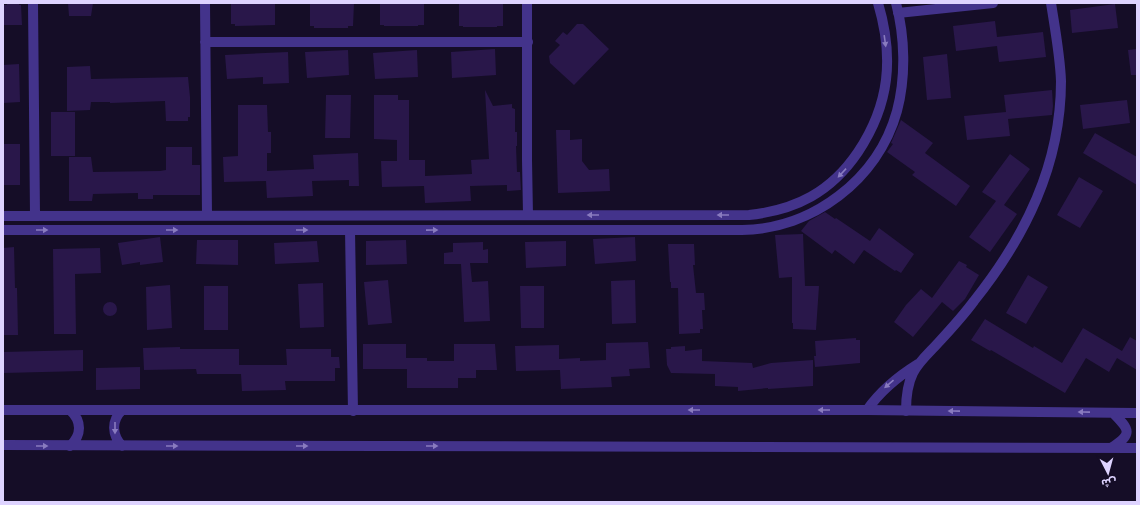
<svg xmlns="http://www.w3.org/2000/svg" width="1140" height="505" viewBox="0 0 1140 505" font-family="Figtree,'Noto Sans Arabic',sans-serif">
<style>
.building{fill:#29174a}
.lines{fill:none;stroke-linecap:round;stroke-linejoin:round}
.minor{stroke:#43338b;stroke-width:10}
.tertiary{stroke:#43338b;stroke-width:10}
.oneway{fill:#897bbf}
</style>
<rect width="100%" height="100%" fill="#150d27"/>
<!-- building -->
<path class="building" d="M7,3H19V5H21L22,25H3V5H7Z
M68,3H93L91,16H69Z
M231,3H275V25L235,26V24H231Z
M310,3H354L353,26H348V28H314V26H310Z
M380,3H424V25H418V26H384V25H380Z
M459,3H503V26H497V27H463V26H459Z
M1115,4L1118,28L1072,33L1070,10Z
M995,21L997,37L1043,32L1046,57L999,62L997,46L956,51L953,26Z
M577,24H583L609,49L574,85L550,63L549,56L560,45L555,41L563,32L567,35Z
M495,49L496,75L452,78L451,52Z
M1137,49V75H1131L1128,50Z
M348,50L349,75L307,78L305,52Z
M417,50L418,77L375,79L373,53Z
M288,52L289,83L263,84V77L227,79L225,55Z
M947,54L951,98L927,100L923,57Z
M19,64L20,102L3,103V65Z
M90,66L91,79L188,77L190,97V117H188V121H166L165,101L110,103V102H91L90,110L67,111V67Z
M485,90L493,106L512,104V108L515,109V132H517V146H516L517,172H520L521,190L507,191V185L470,186L471,201L425,203L424,186L382,187L381,161H397V140L374,139V95H398V100H409V160H425V176L472,174L471,160L489,159Z
M1052,90L1053,106L1052,115L1008,119L1010,136L967,140L964,116L1006,112L1004,95Z
M326,95H351L350,138H325Z
M1127,100L1130,123L1083,129L1080,105Z
M238,105H267L268,132H271V153H267V171L314,169L313,155L358,153L359,186H349V180L312,181L313,196L267,198L266,181L224,182L223,157L238,156Z
M51,112H75V156H51Z
M901,120L933,143L925,153L970,186L956,206L912,175L915,172L887,152L893,144L891,143Z
M556,130H570V140L582,139V161L589,170L609,169L610,191L558,193Z
M1095,133L1137,157V185L1083,153Z
M3,144H20V185H3Z
M166,147H192V165H200V195H153V199H138V193L93,194L92,201H69V157H91L93,172L160,171L166,170Z
M1010,154L1030,169L1004,205L1017,214L990,252L969,237L996,201L982,192Z
M1079,177L1103,191L1080,228L1057,215Z
M825,212L835,219L836,218L870,241L879,228L914,254L901,273L896,270L895,271L864,250L854,264L835,250L832,254L801,231L809,221Z
M803,234L805,286H819L816,330L793,329V323H792V277L779,278L775,235Z
M160,237L163,262L140,265V262L122,265L118,243Z
M635,237L636,261L595,264L593,239Z
M197,240H238V265L196,264Z
M406,240L407,264L366,265V241Z
M317,241L319,262L275,264L274,243Z
M566,241V266L526,268L525,242Z
M483,242V250L488,249V263H470L472,282L488,281L490,321L464,322L461,264H444V253L453,252V243Z
M668,244H694L695,265H693L696,293H704L705,310H702L703,329H700V333L679,334L678,288H671V282H670Z
M14,247L15,288H17L18,335H3V248Z
M100,248L101,273L75,274L76,334H54L53,249Z
M959,261L967,265L966,267L979,275L965,299L953,311L942,302L913,337L894,322L906,305L921,289L932,298Z
M1028,275L1048,287L1026,324L1006,313Z
M388,280L392,323L368,325L364,282Z
M635,280L636,323L612,324L611,281Z
M323,283L324,327L300,328L298,284Z
M170,285L172,328L147,330L146,287Z
M204,286H228V330H204Z
M520,286H544V328H521Z
M103 309a7 7 0 1 1 14 0a7 7 0 1 1-14 0Z
M985,319L1033,348L1034,346L1062,363L1083,328L1122,351L1130,337L1137,341V370L1117,358L1109,372L1086,358L1065,393L991,350L990,351L971,340Z
M856,338V340H860V363L815,367L814,356H816L815,341Z
M648,342L650,368L629,369L630,376L611,377L612,387L561,389L560,370L516,371L515,346L559,345V359L580,358V361L606,360V343Z
M363,344H406V358H427V361H454V344H495L497,370H476V378H458V388H407V369H363Z
M685,346V351L702,349V361L752,363L753,368L771,363L813,360V386L768,389V388L738,391V387L715,386V374L671,373L667,365L666,349H671V347Z
M180,347V349H239V365H287L286,349H331V357H339L340,368H335V381H285L286,390L242,391L241,374H197L196,369L144,370L143,348Z
M83,350V371L3,373V352Z
M140,367V389L96,390V368Z"/>
<g class="lines">
<!-- minor -->
<path class="minor" d="M33,3L35,216
M205,3L207,216
M527,3V160L528,215
M898,13L993,3
M205,42H528
M3,216L749,215C796,210 831,192 858,152C890,104 894,57 878,3
M3,230H742C812,229 878,180 897,111C906,77 905,37 896,3
M350,230L353,411
M867,410C881,390 897,377 918,364
M906,411C906,397 907,385 913,373C919,361 930,352 938,343C951,329 963,316 974,301C1025,237 1061,165 1061,81C1060,55 1055,29 1051,3"/>
<!-- tertiary -->
<path class="tertiary" d="M3,410H867L1137,413
M70,410C82,421 82,435 70,446
M3,445L1137,448
M122,446C112,435 111,421 122,410
M1111,448C1133,434 1130,430 1113,413"/>
</g>
<!-- one-way arrows -->
<defs><path id="oneway-solid" d="M-6-.8H1V-3.2L6.5 0L1 3.2V.8H-6Z"/></defs>
<g class="oneway">
<use href="#oneway-solid" transform="translate(885 41) rotate(82)"/>
<use href="#oneway-solid" transform="translate(842 173) rotate(133)"/>
<use href="#oneway-solid" transform="translate(593 215) rotate(-180)"/>
<use href="#oneway-solid" transform="translate(723 215) rotate(-180)"/>
<use href="#oneway-solid" transform="translate(42 230)"/>
<use href="#oneway-solid" transform="translate(172 230)"/>
<use href="#oneway-solid" transform="translate(302 230)"/>
<use href="#oneway-solid" transform="translate(432 230) rotate(-1)"/>
<use href="#oneway-solid" transform="translate(889 384) rotate(139)"/>
<use href="#oneway-solid" transform="translate(694 410) rotate(180)"/>
<use href="#oneway-solid" transform="translate(824 410) rotate(180)"/>
<use href="#oneway-solid" transform="translate(954 411) rotate(-179)"/>
<use href="#oneway-solid" transform="translate(1084 412) rotate(-179)"/>
<use href="#oneway-solid" transform="translate(115 428) rotate(90)"/>
<use href="#oneway-solid" transform="translate(42 446)"/>
<use href="#oneway-solid" transform="translate(172 446)"/>
<use href="#oneway-solid" transform="translate(302 446)"/>
<use href="#oneway-solid" transform="translate(432 446)"/>
</g>
<!-- border -->
<rect width="1140" height="505" fill="none" stroke="#ded3ff" stroke-width="8"/>
<!-- north arrow -->
<g transform="translate(1108 473) rotate(174)" stroke="#150d27" stroke-width="3" paint-order="stroke">
<path d="M0-3L7 15L0 10L-7 15Z" fill="#ded3ff"/>
<text y="-6" font-size="11" font-weight="bold" text-anchor="middle" fill="#ded3ff">ش</text>
</g>
</svg>
